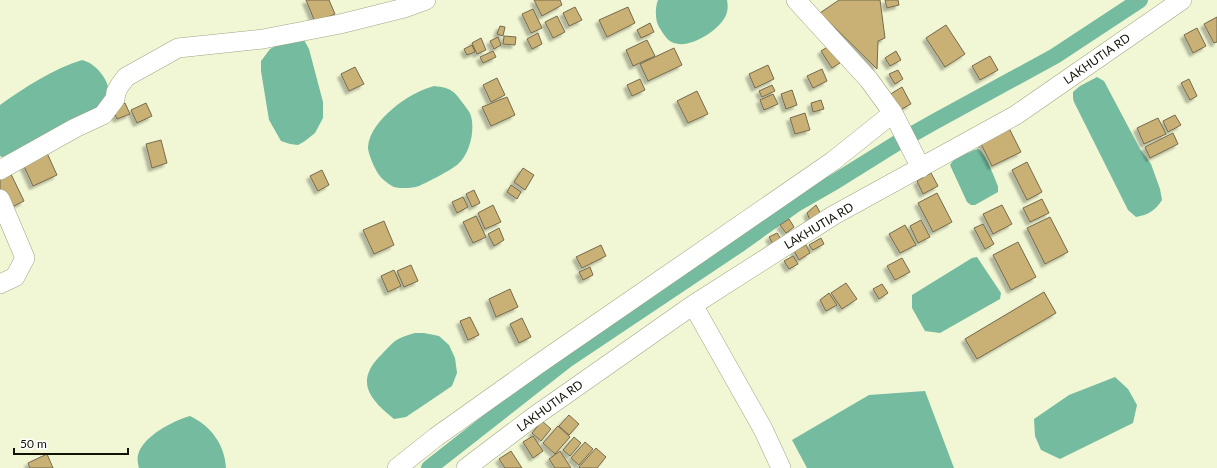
<svg xmlns="http://www.w3.org/2000/svg" width="1217" height="468" viewBox="0 0 1217 468" font-family="Lato,sans-serif">
<style>
.water{fill:#74bb9f}
.lines{fill:none;stroke-linecap:round;stroke-linejoin:round}
.canal{stroke:#74bb9f;stroke-width:16}
.building{fill:#c9b175;stroke:#766a4d;filter:url(#shadow)}
.minor-casing{stroke:#a0a585;stroke-width:20}
.minor{stroke:#fff;stroke-width:19}
.labels{text-anchor:middle;stroke-width:3;stroke-linejoin:round;paint-order:stroke}
.street-label{font-size:12px;fill:#111307;stroke:#fff}
</style>
<defs>
<filter id="shadow"><feDropShadow dx="-3.5" dy="3.5" stdDeviation="1" flood-color="#0004"/></filter>
</defs>
<rect width="100%" height="100%" fill="#f1f7d4"/>
<!-- water -->
<path class="water" d="M658,0H727C728,5 728,11 726,15C720,30 690,49 674,43C667,41 663,33 659,27C655,20 655,7 658,0Z
M303,38L309,49L323,102V118L315,133L305,141L298,145L290,144L281,141L269,120L261,71V61L270,49L288,39Z
M82,60C95,63 108,78 109,92C110,96 107,102 105,107L8,160L0,156V105C25,87 53,69 82,60Z
M1097,77L1104,81L1140,149L1151,164L1160,189L1162,200C1156,210 1148,215 1136,217L1128,210L1074,102L1073,98V92L1080,86Z
M434,86C452,88 454,91 465,106C467,109 470,112 471,116C475,131 470,153 458,164C455,168 421,186 416,187C411,188 396,189 392,186C382,180 378,175 373,164C371,159 368,152 368,147C370,120 410,92 434,86Z
M978,149C986,153 994,177 998,186V192L975,205H971L967,202L950,165C954,157 966,154 974,150Z
M977,257L1001,293L1000,299L940,333L925,331L912,308V295L972,258Z
M415,333H424L439,336L449,345L455,358L457,373L452,386L406,417L394,419C369,399 354,381 382,354C386,350 390,345 395,341C401,337 408,335 415,333Z
M1115,377L1128,389L1137,405L1133,423L1060,459L1041,450L1035,436L1034,419L1069,395Z
M925,391L954,468H807L792,440L869,395Z
M190,416C211,426 225,445 226,468H139C138,464 137,459 138,455C143,436 173,421 190,416Z"/>
<g class="lines">
<!-- canal -->
<path class="canal" d="M429,468L568,359L740,244L796,204L836,181L897,143L934,122L1055,56L1140,0"/>
</g>
<!-- building -->
<path class="building" d="M306,0H329L335,14L315,22Z
M534,0H560L562,5L542,16Z
M839,0H880L885,38L878,41L877,69L820,13Z
M885,0H898L899,5L887,8Z
M575,7L582,20L569,26L563,13Z
M628,7L635,23L607,37L599,20Z
M533,9L542,28L531,33L522,14Z
M557,16L565,32L553,38L545,22Z
M1217,17V42L1214,43L1204,24Z
M650,23L654,32L641,38L637,30Z
M946,25L965,54L945,67L926,38Z
M500,26L505,27L503,36L497,34Z
M1197,28L1206,46L1193,53L1184,35Z
M538,33L542,44L532,49L527,39Z
M504,36L516,37L515,45L503,44Z
M498,37L501,45L494,49L490,41Z
M481,38L486,50L477,54L472,43Z
M647,40L655,56L633,66L626,50Z
M472,45L475,52L467,55L464,49Z
M829,46L840,63L832,68L821,51Z
M674,48L682,65L648,81L640,64Z
M493,51L496,57L483,63L480,57Z
M896,51L901,60L890,66L885,58Z
M990,56L998,70L980,80L972,66Z
M768,65L774,79L755,88L749,74Z
M355,67L364,84L349,91L341,74Z
M822,69L827,81L813,88L807,76Z
M898,70L903,79L895,84L889,74Z
M497,78L505,95L491,102L483,85Z
M640,79L645,90L632,96L627,85Z
M1189,79L1197,96L1190,100L1181,83Z
M772,85L775,91L762,97L759,91Z
M902,87L911,104L898,111L889,95Z
M792,90L797,105L786,109L781,94Z
M697,91L708,114L688,123L677,101Z
M773,94L778,104L764,110L760,100Z
M507,97L515,115L491,126L482,107Z
M821,100L824,109L813,112L811,103Z
M125,103L130,114L117,119L112,108Z
M146,103L152,116L137,123L131,110Z
M805,113L810,130L795,134L790,118Z
M1175,115L1181,125L1168,132L1163,121Z
M1158,118L1166,134L1144,144L1137,128Z
M1007,124L1021,152L992,166L978,138Z
M1173,133L1178,144L1150,158L1145,147Z
M161,140L167,163L152,168L146,144Z
M47,153L57,175L33,186L23,164Z
M1027,162L1042,192L1027,200L1012,170Z
M523,168L534,175L525,190L514,182Z
M9,170L24,201L10,208L0,189V174Z
M322,170L329,185L318,191L310,176Z
M931,173L938,186L923,194L917,181Z
M511,185L521,192L517,199L507,192Z
M474,190L480,203L472,207L466,194Z
M937,193L952,222L933,232L918,203Z
M463,197L468,207L457,213L452,202Z
M1042,199L1049,213L1030,222L1023,208Z
M493,205L501,222L485,229L478,213Z
M816,205L821,214L810,220L807,213Z
M1002,205L1012,224L993,234L983,214Z
M476,216L486,237L473,243L463,222Z
M1050,217L1068,252L1045,264L1027,228Z
M789,219L794,227L786,233L780,225Z
M921,220L930,237L918,243L910,226Z
M384,221L394,245L374,254L363,230Z
M983,224L994,244L985,249L974,228Z
M905,225L916,245L900,253L889,234Z
M499,228L504,240L494,246L488,234Z
M777,233L781,239L773,244L769,237Z
M821,238L824,244L813,250L809,245Z
M1018,242L1036,277L1011,290L993,255Z
M601,245L606,256L582,268L576,257Z
M806,245L810,253L799,260L794,251Z
M793,256L798,264L789,269L784,261Z
M902,258L910,272L895,280L887,266Z
M411,265L418,281L404,287L397,271Z
M590,267L593,275L583,280L579,272Z
M394,270L401,286L388,292L381,276Z
M846,283L857,299L842,309L831,293Z
M882,284L888,293L879,299L873,289Z
M510,289L518,307L496,317L489,299Z
M1044,292L1056,313L977,359L965,339Z
M829,293L837,305L826,311L820,300Z
M470,317L479,335L468,340L460,321Z
M522,318L531,337L519,343L510,324Z
M569,415L579,424L569,435L559,426Z
M542,421L551,429L541,441L532,433Z
M558,426L570,437L555,454L543,443Z
M533,436L543,451L533,458L523,442Z
M574,437L581,443L570,456L563,450Z
M585,442L593,449L579,465L571,458Z
M596,448L606,457L597,468H580L579,467Z
M511,451L522,468H505L499,459Z
M560,451L571,468H555L549,459Z
M47,454L53,468H30L28,463Z"/>
<g class="lines">
<!-- minor casing -->
<g class="minor-casing">
<path id="minor" d="M796,0L869,80L893,113L921,168
M0,170L75,128L103,115L115,99L116,92L120,85L126,77L178,48L263,39L340,24L404,8L426,0
M0,199L25,258L15,277L0,284
M693,305L763,429L781,468
M397,468L436,437L540,363L833,161L893,113
M466,468L532,418L693,305L834,215L1016,115L1182,0"/>
</g>
<!-- minor -->
<use href="#minor" class="minor"/>
</g>
<g class="labels">
<!-- street labels -->
<g class="street-label">
<text transform="translate(1097 59) rotate(-35)" y="4">LAKHUTIA RD</text>
<text transform="translate(819 226) rotate(-31)" y="4">LAKHUTIA RD</text>
<text transform="translate(550 406) rotate(-36)" y="4">LAKHUTIA RD</text>
</g>
</g>
<!-- scale -->
<path d="M14 448v6h114v-6" fill="none" stroke="#111307" stroke-width="2"/>
<text x="20" y="448" font-size="12" fill="#111307" stroke="#ffffff" stroke-width="3" paint-order="stroke">50 m</text>
</svg>
